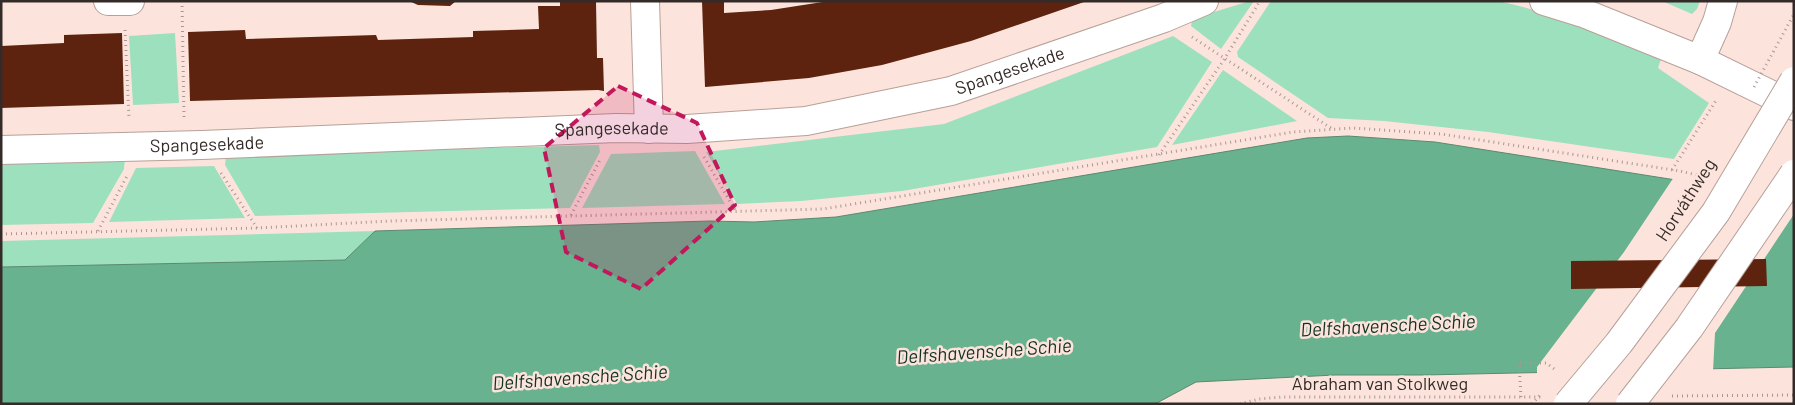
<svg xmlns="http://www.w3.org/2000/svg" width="1795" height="405" viewBox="0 0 1795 405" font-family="Barlow,sans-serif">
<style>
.green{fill:#9de0be}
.water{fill:#69b28f;stroke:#598a70}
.pier{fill:#fce4dc}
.building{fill:#5d230e}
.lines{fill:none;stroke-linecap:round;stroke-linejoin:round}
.minor-casing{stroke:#b7a099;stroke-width:30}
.path{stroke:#a99892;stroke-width:3;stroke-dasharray:1 4;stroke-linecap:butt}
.minor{stroke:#fff;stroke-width:28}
.major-bridge-casing{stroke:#b7a099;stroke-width:30;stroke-linecap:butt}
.path-bridge{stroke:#a99892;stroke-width:3;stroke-dasharray:1 4;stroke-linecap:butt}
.major-bridge{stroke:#fff;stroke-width:28}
.marked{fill:#c2185b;fill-opacity:0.2;stroke:#c2185b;stroke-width:4;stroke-dasharray:10 6;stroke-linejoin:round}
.labels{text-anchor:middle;stroke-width:5;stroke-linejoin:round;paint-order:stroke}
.street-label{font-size:18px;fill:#342b28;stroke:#fce4dc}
.water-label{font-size:19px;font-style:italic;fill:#123324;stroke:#fce4dc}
</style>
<rect width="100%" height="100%" fill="#fce4dc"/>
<!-- green -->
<path class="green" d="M1250,1H1254L1221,49L1191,26L1192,21L1204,15Z
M1271,1H1498C1555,13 1608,35 1661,59L1658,68L1709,103L1674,159L1488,132L1384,121L1328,118L1238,57L1237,52Z
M1662,1H1700L1697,9L1692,14Z
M175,33L179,103L133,105L129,36Z
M1173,36L1212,62L1157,147L902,191L801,201L737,204L706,152L944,124Z
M1223,70L1297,121L1172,145Z
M599,145L600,152L570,208L255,216L225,165L226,155Z
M695,151L725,204L582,208L611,154Z
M125,156L124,169L93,223L1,225V160Z
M214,166L245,218L109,222L136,168Z
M375,231L346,260L1,267V241Z"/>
<!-- water -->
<path class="water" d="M1348,136L1435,142L1676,180L1794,204V367L1424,375H1335L1196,382L1155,404H1V267L345,260L375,231L710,221L754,222L836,217L1307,138Z"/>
<!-- pier -->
<path class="pier" d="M1674,177L1794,201V214L1715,333L1713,371L1537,375V367L1624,252Z"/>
<!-- building -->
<path class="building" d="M409,1H456L450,6L418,5Z
M560,1H596L597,58H603L604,91L598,90L190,101L188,32L245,30L246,39L376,35L378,40L473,37V31L539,29L538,6H560Z
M702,1H724V13L771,10L829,1L1084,2L971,41L882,65L809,78L705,87Z
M122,33L124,104L1,108V46L64,43V35Z
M1766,259L1767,286L1571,289V261Z"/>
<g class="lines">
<!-- minor casing -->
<g class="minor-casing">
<g id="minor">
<path d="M108,1H130"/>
<path d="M645,1L649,129"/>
<path d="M1544,1L1586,14L1700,60L1794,106"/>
<path d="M1700,60L1717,22L1723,1"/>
<path id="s1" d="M1,150L202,145L616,128L687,129L806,121L951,91L1164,18L1204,1"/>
</g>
</g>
<!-- path -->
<path class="path" d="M182,1L184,118
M125,30L129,118
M1192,37L1331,128
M1159,155L1225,58L1260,1
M704,157L735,210
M1672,170L1717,99
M221,173L257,228
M571,215L601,158
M98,231L127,176
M1,234L257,228L390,221L823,209L1293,132L1353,128L1441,134L1680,171L1705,177
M1672,396L1794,395
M1521,397L1519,363H1546L1557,371
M1240,404L1259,399L1282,397H1541"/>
<!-- minor -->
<use href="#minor" class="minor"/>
<!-- major-bridge casing -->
<g class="major-bridge-casing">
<path id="major-bridge" d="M1568,404L1619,343L1716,212L1794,81
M1630,404L1689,328L1794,174"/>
</g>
<!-- path-bridge -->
<path class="path-bridge" d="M1754,87L1794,14
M1685,202L1694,189
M1532,404L1540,395"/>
<!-- major-bridge -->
<use href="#major-bridge" class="major-bridge"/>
</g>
<!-- marked area -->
<path class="marked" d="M618,86L697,123L735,205L641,289L566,252L544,148Z"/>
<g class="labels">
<!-- street labels -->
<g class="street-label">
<text dy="6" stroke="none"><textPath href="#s1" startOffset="1016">Spangesekade</textPath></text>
<text dy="6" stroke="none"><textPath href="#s1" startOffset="611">Spangesekade</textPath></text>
<text dy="6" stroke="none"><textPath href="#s1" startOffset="206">Spangesekade</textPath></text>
<text transform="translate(1686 200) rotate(-57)" y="6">Horváthweg</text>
<text x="1380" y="390">Abraham van Stolkweg</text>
</g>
<!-- water labels -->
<g class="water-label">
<text transform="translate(1388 325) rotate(-3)" y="7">Delfshavensche Schie</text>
<text transform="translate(984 351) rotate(-4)" y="7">Delfshavensche Schie</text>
<text transform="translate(580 377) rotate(-4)" y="7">Delfshavensche Schie</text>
</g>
</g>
<!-- border -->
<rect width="1795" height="405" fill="none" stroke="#342b28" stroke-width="5"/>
</svg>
